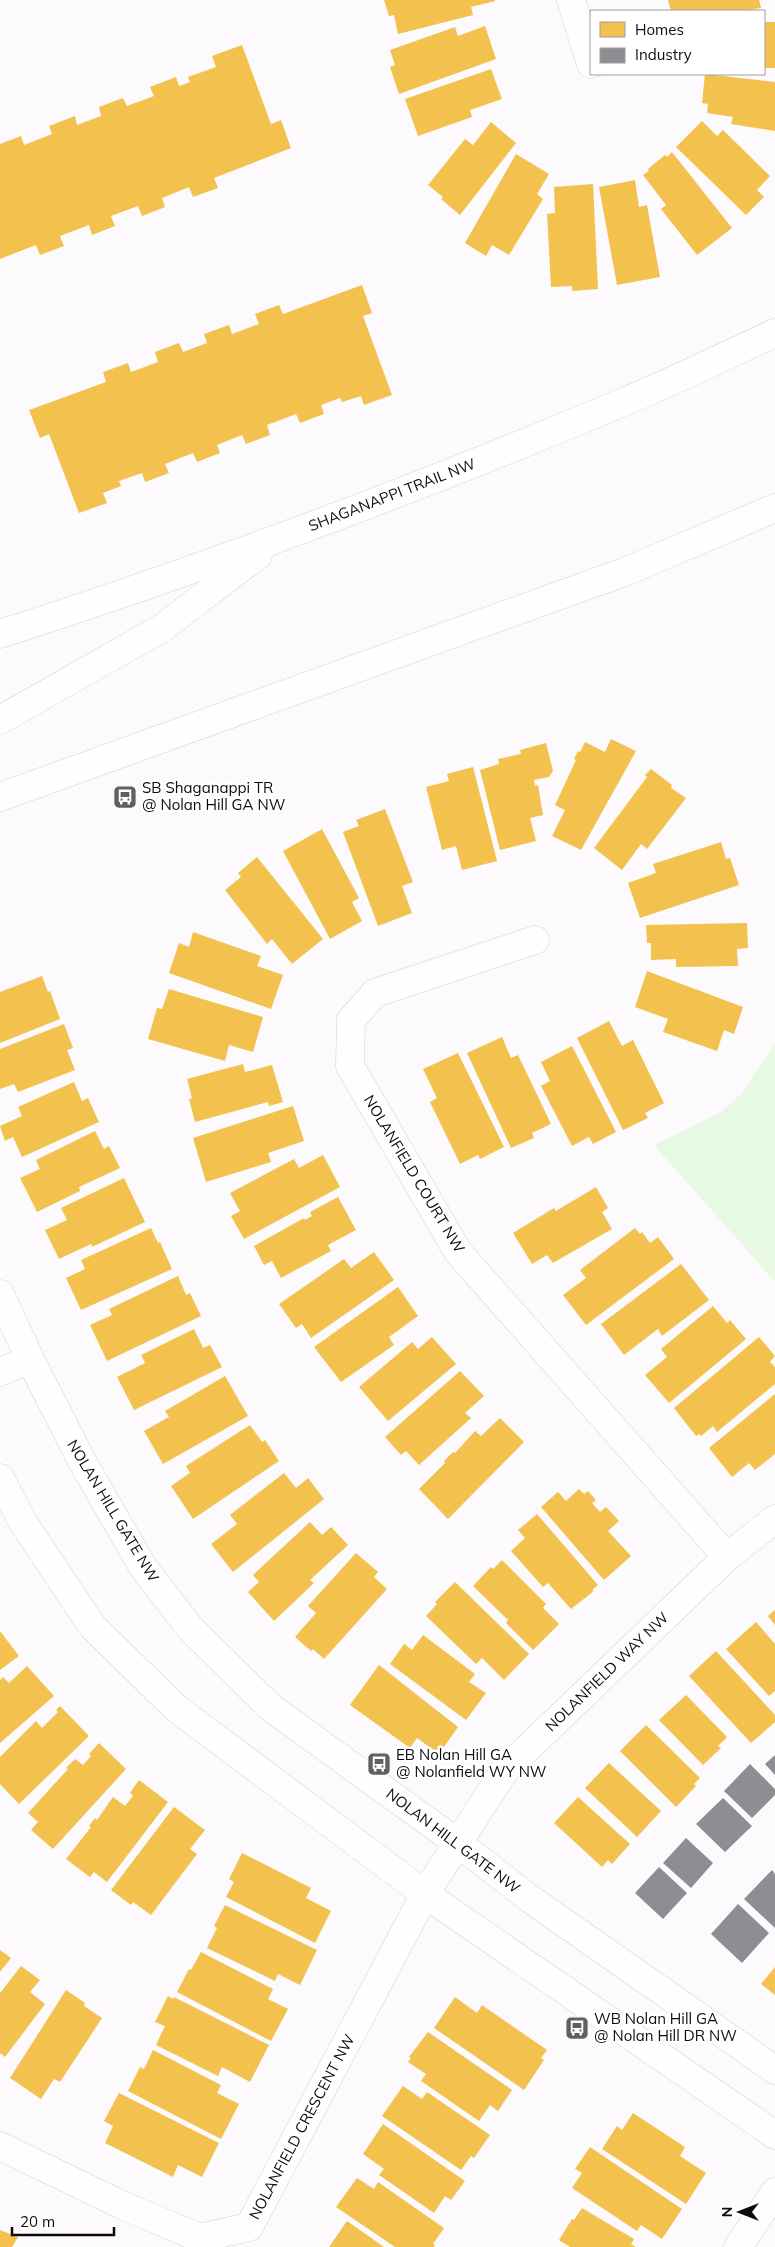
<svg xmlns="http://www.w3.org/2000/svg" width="775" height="2247" viewBox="0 0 775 2247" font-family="Mulish,sans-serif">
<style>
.park{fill:#e7f9e3}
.homes{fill:#f2c14e}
.industry{fill:#8d8d92}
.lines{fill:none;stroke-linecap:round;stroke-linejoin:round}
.minor-casing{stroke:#d4d0d4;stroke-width:29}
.tertiary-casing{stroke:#d4d0d4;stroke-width:29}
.secondary-casing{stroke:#d4d0d4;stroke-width:29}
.minor{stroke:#fffeff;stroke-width:28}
.tertiary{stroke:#fffeff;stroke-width:28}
.secondary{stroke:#fffeff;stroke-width:28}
.labels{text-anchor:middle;stroke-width:5;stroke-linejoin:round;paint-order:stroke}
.street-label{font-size:15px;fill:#100a10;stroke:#fff}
.poi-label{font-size:15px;fill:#100a10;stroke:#fff;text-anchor:start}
</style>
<rect width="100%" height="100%" fill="#fcfafc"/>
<!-- park -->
<path class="park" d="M775,1044V1282L654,1145L721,1112L741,1094Z"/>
<!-- homes -->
<path class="homes" d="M384,0H495V1L471,7L473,15L398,34L394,15L389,16Z
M668,0H759L761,8L741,11H671Z
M764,22H775V68H764Z
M485,26L496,59L399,94L390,67L395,65L390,50L455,27L458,36Z
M242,45L271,124L281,120L291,148L214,178L218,188L193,197L189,187L162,198L165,207L142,216L138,206L111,216L115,226L92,235L89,225L60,236L64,246L40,255L36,245L0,259V144L21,136L24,145L52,134L49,126L75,116L77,125L101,116L99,107L123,98L127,106L154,96L150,87L176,77L179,86L190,82L188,77L216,67L212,56Z
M491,69L502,99L470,110L472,117L418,136L405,99Z
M705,74L775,82V131L731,124L733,117L707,113L708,104L702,103Z
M702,121L717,136L723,130L770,176L757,190L764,197L746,215L676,147Z
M491,122L516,143L460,215L441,199L443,197L428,185L465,139L473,145Z
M672,152L732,228L697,255L661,209L666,205L643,175L649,171L648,169L665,155L667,157Z
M516,154L549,174L537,194L543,199L509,255L492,245L486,256L465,243Z
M635,180L639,207L647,205L660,277L617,285L599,187Z
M593,184L598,289L572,291V286L551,287L547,214L555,213L554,187Z
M362,285L372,313L363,316L392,395L364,405L361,396L342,402L340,398L321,405L324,414L300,423L296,414L267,425L270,435L246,444L242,435L217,445L220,453L197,462L193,453L165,464L169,473L145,482L142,473L119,481L121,486L103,493L107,503L79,513L49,434L40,438L29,410L106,382L103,372L128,363L131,372L158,362L155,352L179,343L183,352L207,343L204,334L229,325L232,334L259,324L255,314L279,305L283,314Z
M611,739L636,751L581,850L552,836L565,810L555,805L576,760L574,759L578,751L580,752L585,742L605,752Z
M546,743L553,771L549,777L534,780L535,786L538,785L543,815L530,818L536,841L500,850L480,770L499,764L498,759L521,754L520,750Z
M473,767L497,861L462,870L456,846L442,850L426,787L449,781L447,774Z
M651,769L672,785L671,788L686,798L647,849L641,844L622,870L594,848L647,777L645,775Z
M385,809L413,882L402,886L412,913L378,926L343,832L359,826L356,820Z
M322,829L359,898L352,902L362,921L330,939L283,851Z
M721,842L726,859L730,858L739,885L640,918L628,883L656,873L653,864Z
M257,857L323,939L292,964L272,939L267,944L225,890L241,877L238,873Z
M747,923L748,948L737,949L738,966L676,967V959L651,960V943H647L646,925Z
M193,932L261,956L257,966L283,975L271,1009L169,973L179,943L189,947Z
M647,971L743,1007L734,1034L724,1030L717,1051L663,1032L668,1019L635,1007Z
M42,976L48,992L50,991L60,1019L0,1043V992Z
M169,989L263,1017L253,1052L229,1045L225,1061L148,1039L157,1008L162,1009Z
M609,1021L622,1046L633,1040L664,1103L645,1113L648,1118L623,1130L577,1038Z
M64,1024L73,1048L67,1050L75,1070L18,1092L14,1084L0,1089V1049Z
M502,1037L511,1058L518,1055L551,1124L532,1133L534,1138L511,1148L467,1053Z
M572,1046L616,1132L593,1144L589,1137L572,1146L541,1086L550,1081L541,1062Z
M458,1053L504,1147L480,1159L478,1155L460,1164L430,1102L437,1098L423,1069Z
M243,1064L245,1072L272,1065L283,1102L269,1106L268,1102L195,1122L189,1099L192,1098L187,1079Z
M74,1082L82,1101L88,1098L99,1122L22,1157L13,1137L5,1141L0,1126L22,1116L18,1107Z
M293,1106L304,1141L268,1153L271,1162L206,1182L193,1138Z
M95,1131L104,1149L109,1146L120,1168L79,1187L80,1191L37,1212L20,1178L40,1169L36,1160Z
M323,1155L340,1187L244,1239L231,1216L240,1211L230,1193L294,1159L299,1168Z
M124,1178L145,1222L92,1247L91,1244L59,1259L45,1230L67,1220L61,1208Z
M596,1187L608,1208L602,1212L612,1229L553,1263L547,1255L532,1264L513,1233L554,1208L556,1211Z
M338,1197L356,1230L328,1245L331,1251L281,1278L272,1261L264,1265L254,1246L304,1218L305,1220L312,1216L310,1212Z
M151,1228L158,1243L160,1242L172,1269L81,1310L66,1278L85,1269L81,1260Z
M635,1228L640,1234L642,1232L650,1243L658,1237L674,1259L586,1325L563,1295L586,1278L580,1270Z
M374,1252L394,1280L311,1338L302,1324L296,1328L279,1304L344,1259L351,1268Z
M681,1264L709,1300L662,1336L658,1329L624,1355L601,1324Z
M178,1276L186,1295L190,1293L201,1316L107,1361L90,1325L112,1315L109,1309Z
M398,1287L418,1316L389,1337L394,1345L341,1382L314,1347Z
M713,1306L727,1323L730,1320L746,1339L669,1403L645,1375L667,1357L661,1349Z
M194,1329L203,1348L210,1345L222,1367L134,1410L117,1377L145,1363L141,1355Z
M432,1337L456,1364L388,1421L359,1387L412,1342L418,1349Z
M759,1337L775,1356L770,1362L775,1367V1384L717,1432L713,1426L701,1436L699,1434L696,1436L674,1408Z
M460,1371L484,1396L465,1413L471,1418L419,1465L406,1451L401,1455L385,1437Z
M225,1376L248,1416L163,1464L144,1431L169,1417L165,1411Z
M775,1394V1454L755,1470L749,1463L732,1477L709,1448Z
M500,1418L524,1442L448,1519L419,1489L445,1463L444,1461L453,1452L455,1453L475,1431L481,1436Z
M250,1425L262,1442L265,1440L279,1461L193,1519L171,1486L190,1473L186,1466Z
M284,1473L296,1488L308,1478L324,1499L233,1572L211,1544L237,1524L230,1515Z
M579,1489L584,1494L588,1491L596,1500L592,1503L600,1512L606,1507L619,1521L608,1531L631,1556L604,1580L541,1507L558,1492L566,1501Z
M537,1514L598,1585L592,1590L594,1591L571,1609L548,1583L543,1587L511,1551L525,1538L518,1530Z
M310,1522L322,1535L331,1527L348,1545L310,1580L314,1583L274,1621L248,1592L259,1582L253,1575Z
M356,1553L378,1572L374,1577L387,1589L324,1659L313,1649L311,1651L295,1637L316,1613L308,1606Z
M502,1560L546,1604L543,1608L559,1624L533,1650L506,1623L508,1620L473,1586L491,1567L493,1569Z
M455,1582L529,1654L504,1680L482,1658L476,1664L426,1616L437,1604L435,1602Z
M775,1610V1625L768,1616Z
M756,1622L775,1644V1691L769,1696L726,1649Z
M0,1631L19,1656L0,1670Z
M423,1635L475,1674L469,1682L486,1693L466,1720L390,1664L404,1644L412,1650Z
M716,1651L775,1715V1722L751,1743L689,1676Z
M379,1665L458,1727L439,1754L417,1738L410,1748L350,1705Z
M27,1666L54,1696L0,1743V1680L3,1677L9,1683Z
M686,1695L727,1737L718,1746L721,1748L703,1765L659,1720Z
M60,1706L89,1736L19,1804L0,1784V1757L36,1721L42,1728L58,1712L56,1710Z
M646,1725L700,1778L694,1784L696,1786L676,1807L620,1751Z
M99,1743L126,1769L53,1849L31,1830L38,1822L28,1813L68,1769L66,1768L75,1759L83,1765L91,1756L89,1754Z
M609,1763L661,1811L637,1837L585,1788Z
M139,1780L168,1802L107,1882L94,1872L90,1877L66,1859L91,1827L89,1826L95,1818L97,1820L113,1797L125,1806L133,1796L130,1793Z
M578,1797L630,1844L612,1864L608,1860L602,1867L554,1823Z
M174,1807L205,1830L190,1849L197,1854L151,1915L133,1902L131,1905L111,1890Z
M242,1853L311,1888L306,1898L331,1911L315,1943L226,1897L234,1882L229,1879Z
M225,1905L317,1950L300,1985L278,1974L275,1981L207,1948L217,1928L214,1926Z
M0,1950L11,1958L0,1972Z
M201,1952L273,1989L268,1999L288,2009L271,2041L177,1992L189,1969L191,1970Z
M21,1966L40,1980L30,1992L45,2004L5,2057L0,2053V1993Z
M775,1967V1995L761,1984Z
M66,1990L85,2003L84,2006L102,2018L60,2082L54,2079L41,2099L10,2078Z
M168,1996L173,1999L174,1997L269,2045L250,2082L222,2067L218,2076L156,2045L165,2026L155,2022Z
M455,1997L477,2013L482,2005L547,2050L541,2058L544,2060L524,2090L434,2028Z
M428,2032L512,2090L498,2111L490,2105L479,2121L421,2081L426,2074L408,2062L411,2058L409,2057Z
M153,2050L221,2085L217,2093L239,2104L221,2139L128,2091L140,2067L144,2069Z
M403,2086L422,2099L427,2092L490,2135L474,2158L471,2156L461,2170L382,2116Z
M119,2093L219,2143L202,2177L178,2165L173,2177L105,2143L113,2126L104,2121Z
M633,2113L685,2147L680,2156L706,2173L686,2204L602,2149L617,2126L622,2130Z
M383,2124L465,2181L451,2200L445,2196L434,2213L379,2175L384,2169L363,2154Z
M590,2147L682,2209L662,2239L641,2225L637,2231L572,2188L582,2173L575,2169Z
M357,2178L374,2189L378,2182L444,2228L433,2244L435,2245L434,2247H395L336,2207Z
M582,2208L634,2239L631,2244L636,2247H570L559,2240L572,2219L574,2220Z
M347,2221L384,2247H329Z
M0,2230L18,2237L12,2247H0Z"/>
<!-- industry -->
<path class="industry" d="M775,1755V1775L765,1764Z
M750,1764L775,1789V1795L752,1818L724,1791Z
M723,1798L752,1826L725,1852L696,1824Z
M686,1838L713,1863L691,1888L663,1863Z
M659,1867L687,1893L663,1919L635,1893Z
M772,1870L775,1874V1928L744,1899Z
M738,1904L769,1933L742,1963L711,1934Z"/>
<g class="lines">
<!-- minor casing -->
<g class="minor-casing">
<path id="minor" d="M571,0L591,64
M535,940L375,993L351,1020L350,1066L458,1252L727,1557
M0,1294L30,1359L83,1463L143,1567L190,1628L270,1707L459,1844L533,1901L775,2070
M0,1372L30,1359
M0,1478L21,1519L93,1627L177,1709L425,1894L775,2135
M0,2146L124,2206L200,2238L249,2227L425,1894L505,1770L727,1557L775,1519"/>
</g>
<!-- tertiary casing -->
<g class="tertiary-casing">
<path id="tertiary" d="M738,2247L775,2192"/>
</g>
<!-- secondary casing -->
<g class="secondary-casing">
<path id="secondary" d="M0,634C210,567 416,489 619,404C672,382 723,357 775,333
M0,720L162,628L258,555
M0,797L627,571L775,508"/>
</g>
<!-- minor -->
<use href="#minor" class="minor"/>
<!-- tertiary -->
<use href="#tertiary" class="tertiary"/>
<!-- secondary -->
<use href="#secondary" class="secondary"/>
</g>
<!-- icons -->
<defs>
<g id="bus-square" transform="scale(1.25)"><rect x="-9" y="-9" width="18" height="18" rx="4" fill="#635e63" stroke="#fff"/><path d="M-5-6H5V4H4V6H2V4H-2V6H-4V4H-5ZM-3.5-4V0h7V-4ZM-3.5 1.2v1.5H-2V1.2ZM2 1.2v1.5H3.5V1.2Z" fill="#fff"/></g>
</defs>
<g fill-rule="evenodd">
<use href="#bus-square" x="125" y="797"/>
<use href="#bus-square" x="379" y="1764"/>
<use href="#bus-square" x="577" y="2028"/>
</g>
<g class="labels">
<!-- street labels -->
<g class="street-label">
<text transform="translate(392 495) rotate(-21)" y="5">SHAGANAPPI TRAIL NW</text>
<text transform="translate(414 1174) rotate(59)" y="5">NOLANFIELD COURT NW</text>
<text transform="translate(113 1511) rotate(59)" y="5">NOLAN HILL GATE NW</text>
<text transform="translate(607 1672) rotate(-44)" y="5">NOLANFIELD WAY NW</text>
<text transform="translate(453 1841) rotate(37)" y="5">NOLAN HILL GATE NW</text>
<text transform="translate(302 2127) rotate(-62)" y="5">NOLANFIELD CRESCENT NW</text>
</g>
<!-- poi labels -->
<g class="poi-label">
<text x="142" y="793">SB Shaganappi TR<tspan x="142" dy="17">@ Nolan Hill GA NW</tspan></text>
<text x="396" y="1760">EB Nolan Hill GA<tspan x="396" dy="17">@ Nolanfield WY NW</tspan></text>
<text x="594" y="2024">WB Nolan Hill GA<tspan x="594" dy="17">@ Nolan Hill DR NW</tspan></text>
</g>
</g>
<!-- legend -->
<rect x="590" y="10" width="175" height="65" fill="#ffffff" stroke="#9f9d9f"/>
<rect x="600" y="22" width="25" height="15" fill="#f2c14e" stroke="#9f9d9f"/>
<text x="635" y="35" font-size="15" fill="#100a10">Homes</text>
<rect x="600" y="48" width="25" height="15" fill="#8d8d92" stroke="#9f9d9f"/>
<text x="635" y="60" font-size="15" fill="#100a10">Industry</text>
<!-- north arrow -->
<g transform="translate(740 2212) rotate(270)" stroke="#ffffff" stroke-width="4" paint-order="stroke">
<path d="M0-4L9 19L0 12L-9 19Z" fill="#100a10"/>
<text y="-8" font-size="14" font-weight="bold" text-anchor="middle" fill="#100a10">N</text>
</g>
<!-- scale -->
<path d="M12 2227v8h102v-8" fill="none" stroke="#100a10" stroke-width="2.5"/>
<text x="20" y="2227" font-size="15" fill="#100a10" stroke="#ffffff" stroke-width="4" paint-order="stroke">20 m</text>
</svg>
